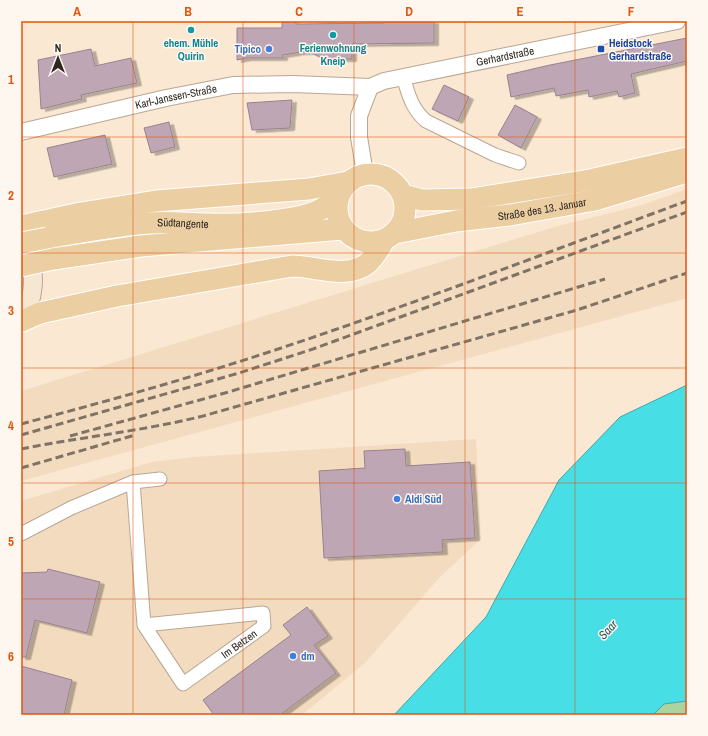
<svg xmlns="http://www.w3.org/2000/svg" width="708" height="736" viewBox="0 0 708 736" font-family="'Archivo Narrow',sans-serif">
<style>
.built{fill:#f3dbc0}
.green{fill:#add3a1}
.water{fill:#47dee6;stroke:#40a7aa}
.building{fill:#bfa6b4;stroke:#99828f;filter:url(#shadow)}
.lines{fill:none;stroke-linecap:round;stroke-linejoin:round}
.minor-casing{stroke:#b8a793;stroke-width:15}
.tertiary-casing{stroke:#b8a793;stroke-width:18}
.secondary-casing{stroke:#b8a793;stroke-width:20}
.primary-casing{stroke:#fff;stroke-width:23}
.minor{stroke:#fff;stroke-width:13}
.tertiary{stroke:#fff;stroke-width:16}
.secondary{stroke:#f5e7d1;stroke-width:18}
.primary{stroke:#eccea3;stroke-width:21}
.rail{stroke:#7f7366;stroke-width:3;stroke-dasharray:8 4;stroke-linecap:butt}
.primary-bridge-casing{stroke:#fff;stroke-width:23;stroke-linecap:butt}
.primary-bridge{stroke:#eccea3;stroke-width:21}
.grid{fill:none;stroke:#df560d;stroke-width:1;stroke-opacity:0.55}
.culture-dot{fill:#0f9aa8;stroke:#fef7ef;stroke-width:1.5}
.shop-dot{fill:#3f7fe0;stroke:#fef7ef;stroke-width:1.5}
.transit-dot{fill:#1a4fb4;stroke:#fef7ef;stroke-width:1.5}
.labels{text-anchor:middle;stroke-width:3;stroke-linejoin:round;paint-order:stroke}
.culture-label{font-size:11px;font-weight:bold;fill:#0d838f;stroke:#fef7ef}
.transit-label{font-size:11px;font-weight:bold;fill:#164399;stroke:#fef7ef;text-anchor:start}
.shop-label{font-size:11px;font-weight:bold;fill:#366cbe;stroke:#fef7ef;text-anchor:start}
.street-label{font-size:11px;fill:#2e271f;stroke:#fef7ef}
.water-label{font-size:12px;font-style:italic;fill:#1c595d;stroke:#fef7ef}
.neatline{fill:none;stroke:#df560d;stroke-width:1.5}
.grid-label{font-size:13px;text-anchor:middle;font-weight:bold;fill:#df560d}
</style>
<defs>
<filter id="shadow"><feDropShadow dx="4.5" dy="2.5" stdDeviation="0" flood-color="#0004"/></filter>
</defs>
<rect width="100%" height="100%" fill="#fae8d3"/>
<!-- built -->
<path class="built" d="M687,189V298L21,481V391L554,227L642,205Z
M476,439L481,539L439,578L366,662L302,715H21V501L152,462L194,457Z"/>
<!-- green -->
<path class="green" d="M687,701V715H653L664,704Z"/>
<!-- water -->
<path class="water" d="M687,385V701L664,704L653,715H394L486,617L559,480L620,417Z"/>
<!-- building -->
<path class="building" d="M282,21H296V24L384,23V21H434V43L352,44V59H324L310,52H301L283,55V58H247L237,60V28H282Z
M687,38V61L631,74L635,93L619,97L617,91L589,97L588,90L556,96L554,88L511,97L507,75L550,65Z
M91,49L95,66L131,58L137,83L81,95L82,99L41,109L38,60Z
M444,85L469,97L458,121L432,109Z
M292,100L290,128L252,130L247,103Z
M515,105L537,117L521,148L498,135Z
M169,122L175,147L151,153L144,128Z
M105,135L112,164L54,177L47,148Z
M405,449L406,466L470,462L475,538L442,540L443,552L324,558L319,471L365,468L364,451Z
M48,569L100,582L87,633L35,620L26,657H21V573L47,572Z
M307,607L328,636L314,645L336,673L280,715H214L203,700L291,635L283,625Z
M21,666L72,680L64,715H21Z"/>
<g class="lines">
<!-- minor casing -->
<g class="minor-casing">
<g id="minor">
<path d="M403,77C409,95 411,108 426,121L495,155L519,163"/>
<path id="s1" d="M133,482L144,625L183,684L264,626L263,613L144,625"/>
<path d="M21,534L71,508L133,482L160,479"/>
</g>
</g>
<!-- tertiary casing -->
<g class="tertiary-casing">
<g id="tertiary">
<path id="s2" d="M21,132L166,98L233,85L293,84L370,87L384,81L677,21"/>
<path d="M365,174L359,137V116L370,87"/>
</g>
</g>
<!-- secondary casing -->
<g class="secondary-casing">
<path id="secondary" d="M21,322C34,300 37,275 27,251"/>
</g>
<!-- primary casing -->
<g class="primary-casing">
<g id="primary">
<circle cx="371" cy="208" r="34"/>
<path d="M403,195L422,200L471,199L590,180L687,158"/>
<path d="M21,226L81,213L156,201L309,189L348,182"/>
<path id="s3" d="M395,233L456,221L510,215L595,200L687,172"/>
<path id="s4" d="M47,238C82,232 116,225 150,223C169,221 189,224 208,224C236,225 303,222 325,207C330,204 334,199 339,195"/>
<path d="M53,259L141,246L343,229"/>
<path d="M22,321L40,313L117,296L292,266C315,266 347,280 368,263C374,257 380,248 384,240"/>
</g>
</g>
<!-- minor -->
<use href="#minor" class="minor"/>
<!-- tertiary -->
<use href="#tertiary" class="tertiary"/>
<!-- secondary -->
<use href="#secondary" class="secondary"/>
<!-- primary -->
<use href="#primary" class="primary"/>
<!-- rail -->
<path class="rail" d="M21,424C104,402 187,379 269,352C409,306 548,252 687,201
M21,435L239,373L313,349L687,212
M70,436L225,393L605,279
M21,449C81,437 143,431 203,416L577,310L687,273
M21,468L135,435"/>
<!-- primary-bridge casing -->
<g class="primary-bridge-casing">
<path id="primary-bridge" d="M21,243L47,238
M21,266L53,259"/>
</g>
<!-- primary-bridge -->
<use href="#primary-bridge" class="primary-bridge"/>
</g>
<!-- grid -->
<path class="grid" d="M133,21V715M243,21V715M354,21V715M465,21V715M575,21V715M21,137H687M21,253H687M21,368H687M21,483H687M21,599H687"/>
<!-- markers -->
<g class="culture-dot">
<circle cx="191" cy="30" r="4"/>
<circle cx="333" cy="35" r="4"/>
</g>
<g class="shop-dot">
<circle cx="269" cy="49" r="4"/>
<circle cx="397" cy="499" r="4"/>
<circle cx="293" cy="656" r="4"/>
</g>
<rect class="transit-dot" x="597" y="45" width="8" height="8" rx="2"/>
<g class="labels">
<!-- culture labels -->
<g class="culture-label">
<text x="191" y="47">ehem. Mühle<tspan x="191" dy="13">Quirin</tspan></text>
<text x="333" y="52">Ferienwohnung<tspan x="333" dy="13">Kneip</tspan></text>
</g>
<!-- transit labels -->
<g class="transit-label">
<text x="609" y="47">Heidstock<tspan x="609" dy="13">Gerhardstraße</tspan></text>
</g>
<!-- shop labels -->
<g class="shop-label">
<text x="261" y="53" text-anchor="end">Tipico</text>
<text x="405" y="503">Aldi Süd</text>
<text x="301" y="660">dm</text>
</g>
<!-- street labels -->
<g class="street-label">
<text dy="4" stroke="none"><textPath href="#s2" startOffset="493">Gerhardstraße</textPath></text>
<text dy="4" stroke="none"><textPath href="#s2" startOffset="159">Karl-Janssen-Straße</textPath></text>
<text dy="4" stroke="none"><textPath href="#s3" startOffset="149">Straße des 13. Januar</textPath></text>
<text dy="4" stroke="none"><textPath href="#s4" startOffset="137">Südtangente</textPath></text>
<text dy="4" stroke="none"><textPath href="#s1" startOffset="283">Im Betzen</textPath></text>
</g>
<!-- water labels -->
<g class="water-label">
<text transform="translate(608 630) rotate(-47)" y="4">Saar</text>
</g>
</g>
<!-- border -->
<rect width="708" height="736" fill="none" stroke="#fef7ef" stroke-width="44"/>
<!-- north arrow -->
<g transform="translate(58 58)" stroke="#fef7ef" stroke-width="3" paint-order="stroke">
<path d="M0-3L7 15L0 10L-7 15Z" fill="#2e271f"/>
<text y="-6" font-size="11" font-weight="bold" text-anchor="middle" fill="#2e271f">N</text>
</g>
<rect x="22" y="22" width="664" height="692" class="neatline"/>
<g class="grid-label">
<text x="77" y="16">A</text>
<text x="188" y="16">B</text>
<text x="299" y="16">C</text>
<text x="409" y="16">D</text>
<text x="520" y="16">E</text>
<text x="631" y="16">F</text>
<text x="11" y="84">1</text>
<text x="11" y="200">2</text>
<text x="11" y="315">3</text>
<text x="11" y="430">4</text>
<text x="11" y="546">5</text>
<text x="11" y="661">6</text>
</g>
</svg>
